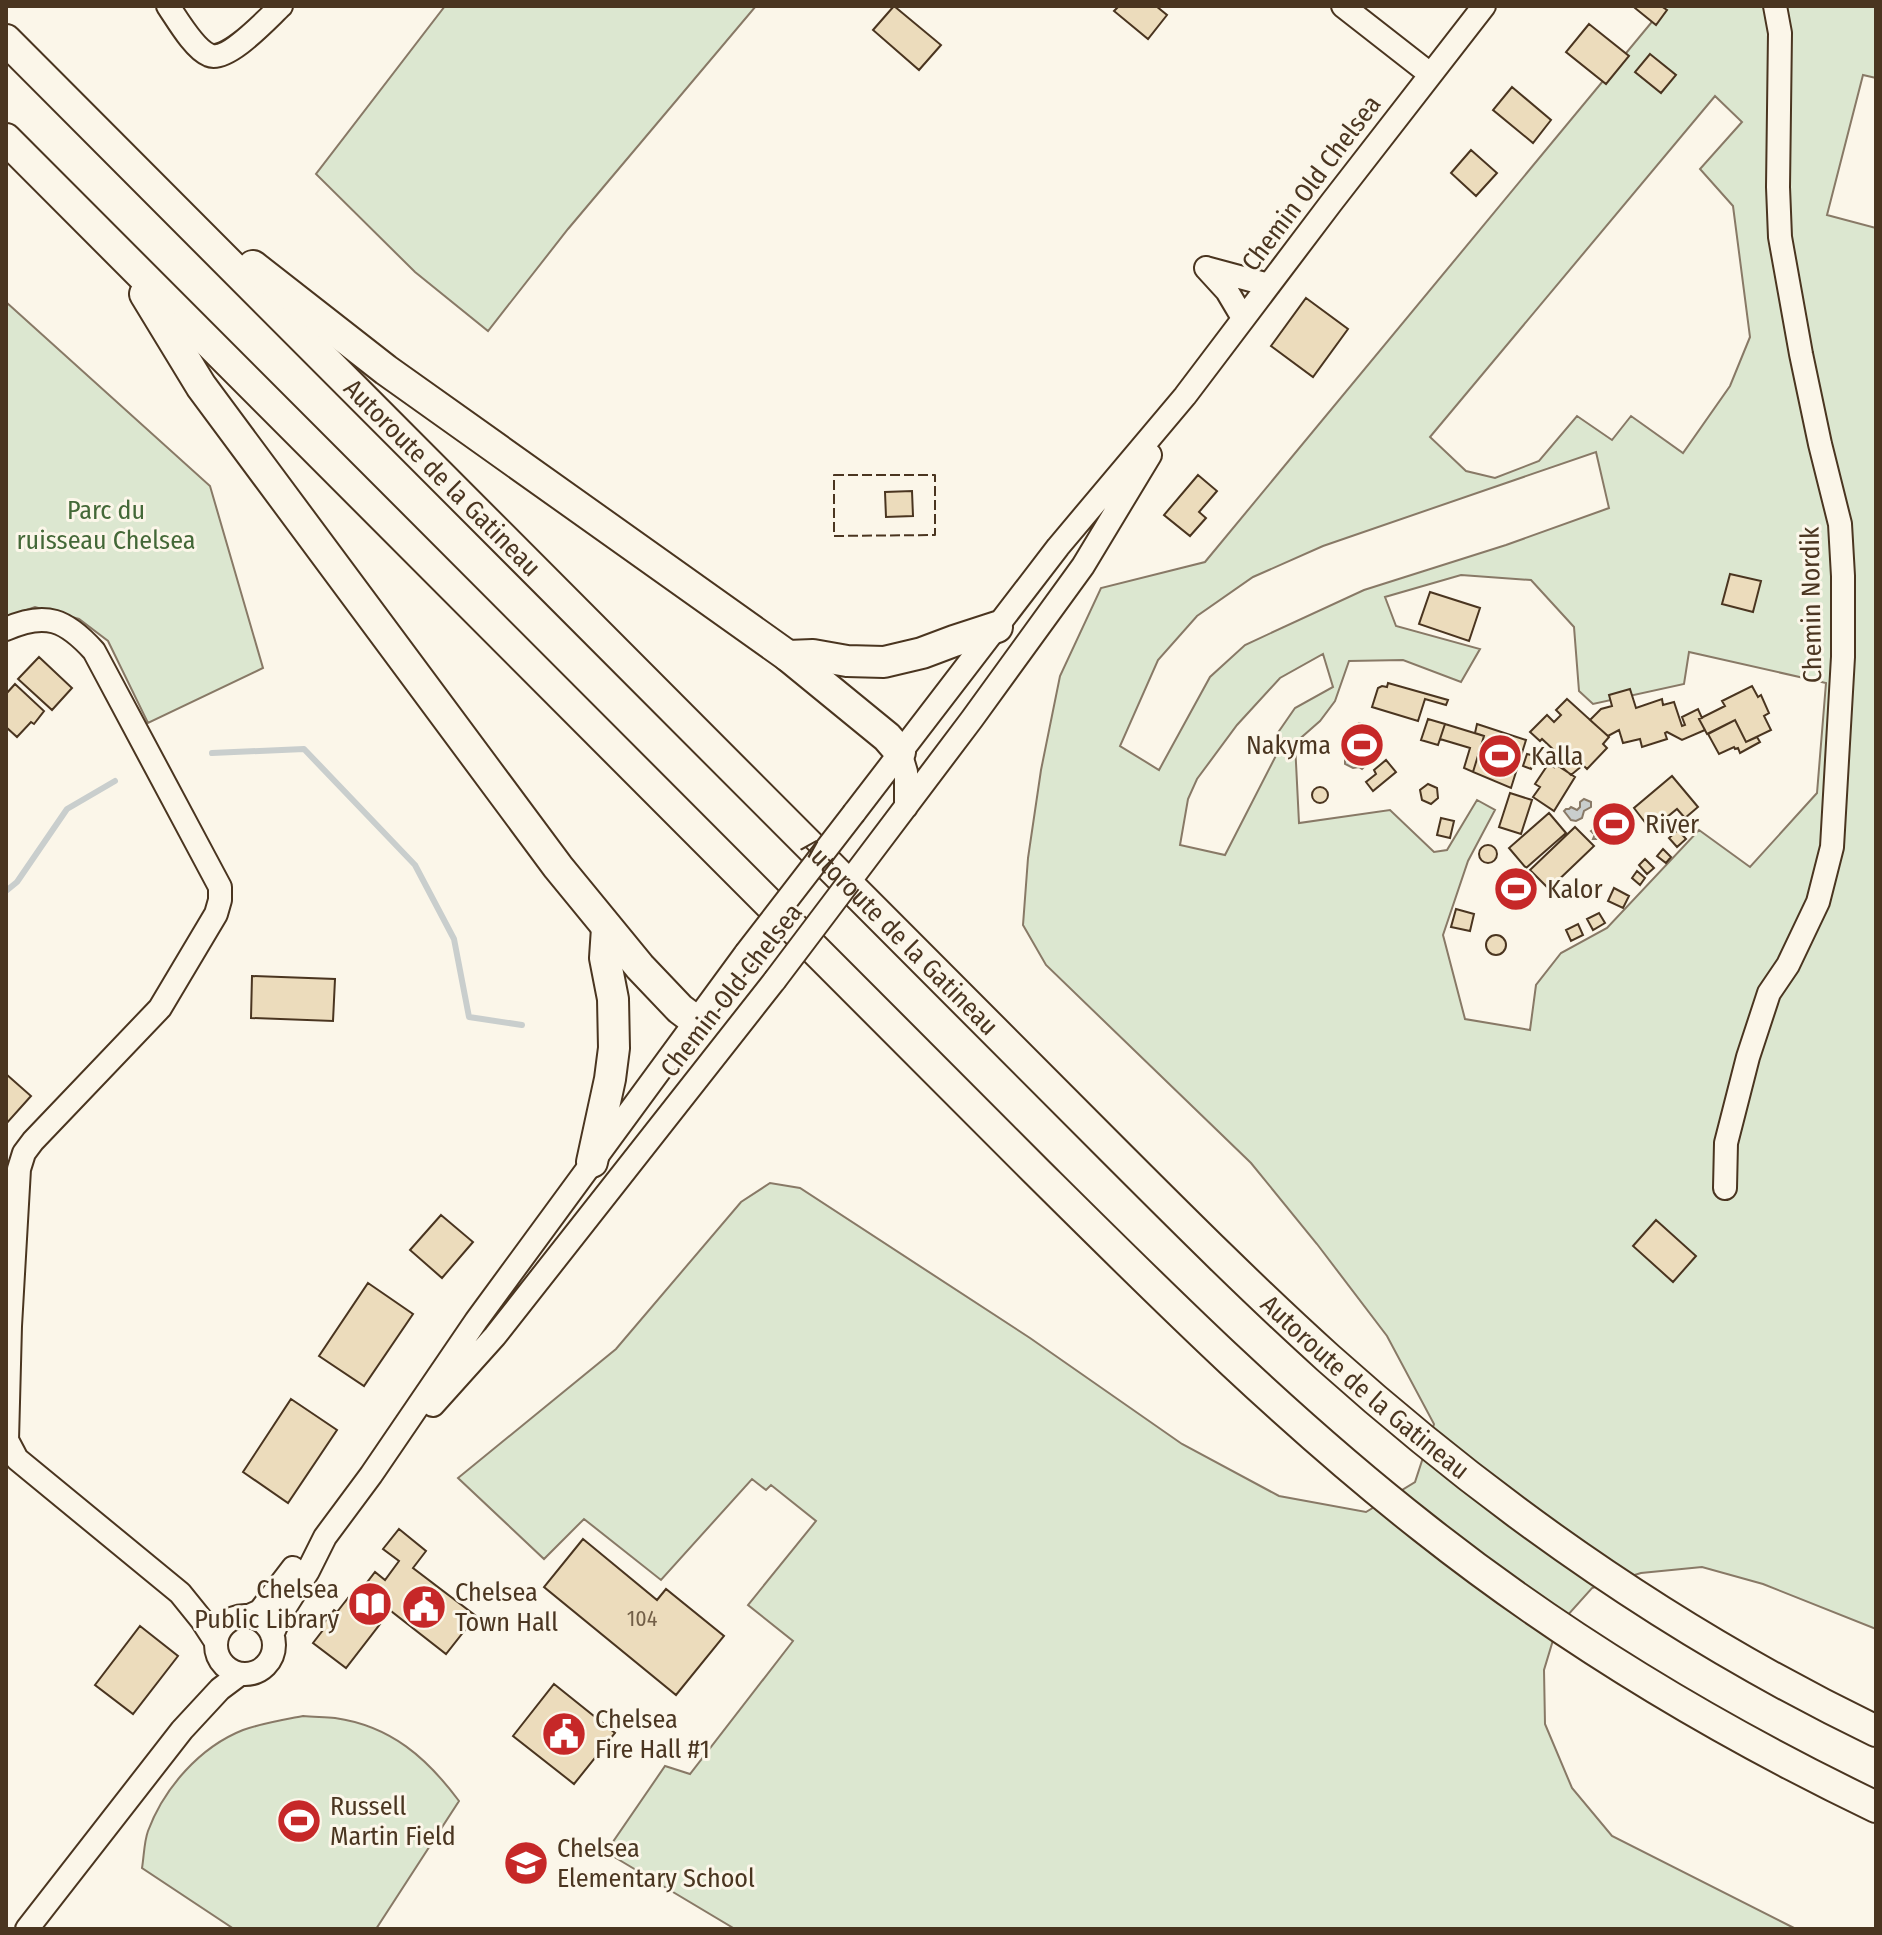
<svg xmlns="http://www.w3.org/2000/svg" width="1882" height="1935" viewBox="0 0 1882 1935" font-family="'Fira Sans Condensed',sans-serif">
<style>
.green{fill:#dce7d0;stroke:#887966;stroke-width:2;fill-rule:evenodd}
.water{fill:#c9cecd;stroke:#887966;stroke-width:2}
.lines{fill:none;stroke-linecap:round;stroke-linejoin:round}
.stream{stroke:#c9cecd;stroke-width:6}
.building{fill:#ecdcbc;stroke:#4a3520;stroke-width:2}
.minor-casing{stroke:#4a3520;stroke-width:26}
.highway-casing{stroke:#4a3520;stroke-width:34}
.minor{stroke:#fbf6e9;stroke-width:22}
.highway{stroke:#fbf6e9;stroke-width:30}
.minor-bridge-casing{stroke:#4a3520;stroke-width:26;stroke-linecap:butt}
.minor-bridge{stroke:#fbf6e9;stroke-width:22}
.fence{stroke:#4a3520;stroke-width:2;stroke-dasharray:10 4;stroke-linecap:butt}
.labels{text-anchor:middle;stroke-width:6;stroke-linejoin:round;paint-order:stroke}
.number-label{font-size:22px;fill:#725f47}
.street-label{font-size:26px;fill:#4a3520;stroke:#fbf6e9}
.park-label{font-size:26px;fill:#436837;stroke:#fbf6e9}
.poi-label{font-size:26px;fill:#4a3520;stroke:#fbf6e9;text-anchor:start}
</style>
<rect width="100%" height="100%" fill="#fbf6e9"/>
<!-- green -->
<path class="green" d="M445,6H756L568,229L488,331L415,272L316,174Z
M1665,6H1876V78L1863,75L1827,215L1876,228V1629L1763,1584L1702,1567L1641,1573L1592,1588L1557,1627L1544,1670L1545,1724L1572,1788L1612,1836L1796,1929H735L606,1852L665,1766L690,1774L793,1641L748,1605L816,1521L771,1485L766,1490L752,1479L661,1580L584,1519L544,1559L458,1478L616,1349L741,1202L770,1183L800,1188L1030,1338L1182,1444L1279,1496L1366,1512L1415,1482L1434,1424L1387,1336L1317,1244L1251,1163L1046,965L1023,925L1028,858L1041,770L1060,676L1101,588L1205,562ZM1715,96L1742,122L1700,169L1733,206L1750,337L1730,386L1683,453L1631,416L1612,440L1577,416L1539,461L1495,478L1466,471L1430,437ZM1596,452L1609,508L1506,545L1364,590L1245,645L1210,677L1159,770L1120,746L1158,660L1197,616L1253,577L1323,546ZM1461,575L1531,580L1574,627L1579,691L1593,704L1684,684L1689,652L1826,683L1817,793L1750,867L1699,830L1607,928L1561,953L1536,985L1530,1030L1465,1019L1443,935L1468,861L1495,810L1477,800L1447,850L1434,852L1390,810L1299,823L1295,743L1320,721L1335,701L1349,661L1403,660L1461,682L1480,649L1396,626L1385,597ZM1323,654L1333,687L1295,708L1277,734L1284,740L1225,855L1180,845L1188,799L1197,779L1237,725L1280,678Z
M6,302L210,486L263,668L148,723L108,641L79,619L35,607L6,617Z
M303,1716C314,1717 325,1717 335,1718C391,1726 427,1758 459,1801L376,1929H234L142,1868C144,1856 144,1842 148,1831C164,1788 200,1747 243,1730C263,1723 283,1720 303,1716Z"/>
<!-- water -->
<path class="water" d="M1359,723C1383,725 1373,750 1364,763L1365,766L1362,769L1359,767L1353,768L1345,764V758L1353,741L1355,727Z
M1584,799L1591,802V807L1584,811L1582,818L1576,821L1571,820L1564,811L1566,809H1569L1571,807L1577,810L1580,807V802Z
M1618,808L1626,811L1629,815L1621,820L1614,831L1607,833L1601,839H1593L1596,832L1593,833L1591,831L1603,822L1604,828L1609,824L1610,814H1615Z
M1516,874L1528,879L1531,877L1533,880L1513,902L1508,903L1504,900L1503,896L1504,893H1509L1506,890L1507,887H1511L1508,880Z"/>
<g class="lines">
<!-- stream -->
<path class="stream" d="M212,753L304,749L415,865L454,939L469,1017L522,1025
M6,891L17,882L67,809L115,781"/>
</g>
<!-- building -->
<path class="building" d="M894,6L941,45L919,70L873,30Z
M1119,6H1156L1167,15L1148,39L1114,11Z
M1636,6H1661L1667,10L1656,25L1635,8Z
M1589,24L1629,56L1606,84L1566,52Z
M1650,54L1676,75L1661,93L1635,72Z
M1512,87L1551,120L1533,143L1493,110Z
M1471,150L1497,173L1476,196L1451,173Z
M1306,298L1348,329L1313,377L1271,346Z
M1198,475L1217,491L1199,512L1206,518L1190,536L1164,515Z
M912,491L913,516L886,517L885,492Z
M1730,574L1761,581L1753,612L1722,604Z
M1430,592L1480,608L1469,641L1419,624Z
M39,657L72,688L52,710L18,679Z
M1388,683L1448,700L1446,705L1425,699L1418,721L1372,707L1378,688L1382,686L1387,687Z
M15,684L44,711L34,724L31,722L17,737L6,727V694Z
M1752,686L1758,697L1761,695L1769,713L1764,716L1771,730L1746,742L1735,720L1707,734L1699,719L1725,706L1722,701Z
M1630,689L1636,708L1662,699L1663,705L1674,702L1682,726L1685,725L1682,717L1698,709L1702,718L1699,719L1705,730L1682,740L1667,732L1665,733L1667,739L1642,747L1640,739L1623,743L1619,730L1608,736L1590,720L1601,709L1612,706L1609,695Z
M1567,699L1609,737L1603,744L1607,748L1587,769L1583,765L1571,775L1550,757L1556,752L1542,739L1540,741L1530,732L1547,715L1554,722L1561,715L1556,710Z
M1428,719L1445,724L1438,745L1421,740Z
M1735,720L1746,742L1757,737L1760,742L1740,753L1738,748L1735,749L1734,747L1719,754L1708,734Z
M1445,724L1484,736L1473,772L1464,768L1470,748L1440,739Z
M1477,724L1526,740L1511,788L1473,772L1484,736L1475,733Z
M1527,754L1535,756L1531,769L1523,766Z
M1386,760L1396,772L1373,791L1366,782L1376,774L1374,770Z
M1549,763L1554,767L1555,764L1575,777L1554,811L1533,797L1540,787L1535,784Z
M1672,776L1698,807L1685,818L1677,809L1651,830L1634,808Z
M1428,784L1437,788L1438,798L1431,804L1422,800L1420,790Z
M1312 795a8 8 0 1 1 16 0a8 8 0 1 1-16 0Z
M1510,793L1532,800L1521,834L1499,827Z
M1549,813L1566,833L1526,868L1509,848Z
M1441,818L1454,821L1450,838L1437,835Z
M1575,827L1594,846L1549,889L1530,870Z
M1678,830L1686,839L1677,847L1669,838Z
M1479 854a9 9 0 1 1 18 0a9 9 0 1 1-18 0Z
M1663,849L1671,857L1666,863L1657,856Z
M1645,859L1654,868L1647,874L1639,865Z
M1637,871L1645,878L1640,885L1632,878Z
M1614,888L1629,896L1623,908L1608,901Z
M1456,909L1474,914L1470,931L1451,927Z
M1599,913L1605,923L1593,930L1587,919Z
M1578,924L1583,935L1571,941L1566,930Z
M1486 945a10 10 0 1 1 20 0a10 10 0 1 1-20 0Z
M252,976L335,979L333,1021L251,1018Z
M6,1074L31,1096L6,1124Z
M441,1215L473,1242L442,1278L410,1250Z
M1656,1220L1696,1256L1673,1282L1633,1246Z
M368,1283L413,1314L364,1386L319,1356Z
M291,1399L337,1430L288,1503L243,1472Z
M399,1529L426,1551L413,1568L476,1616L446,1654L387,1608L377,1621L380,1624L346,1668L313,1643L323,1630L320,1628L334,1610L337,1612L348,1598L352,1602L375,1572L385,1580L399,1561L383,1549Z
M583,1539L657,1600L666,1589L724,1636L676,1695L544,1587Z
M140,1626L178,1656L133,1714L95,1685Z
M554,1684L615,1733L574,1784L513,1736Z"/>
<g class="lines">
<!-- minor casing -->
<g class="minor-casing">
<path id="minor" d="M168,6C177,19 194,49 209,55C227,63 268,18 281,6
M1343,6L1430,74
M1206,268L1269,285
M1206,268L1227,291L1243,318
M6,629C46,611 66,620 94,651L220,887V900L216,914L160,1008L33,1141L24,1153L19,1169L10,1326L7,1440L17,1459L180,1593L201,1619L216,1642
M900,752L906,772V807
M854,813L1058,547L1185,396L1331,203L1484,6
M849,882L972,719L1083,566L1150,455
M1725,1188L1726,1143L1748,1057L1769,993L1788,965L1818,902L1832,847L1843,657V576L1840,524L1820,444L1801,354L1780,237L1778,187L1780,33L1775,6
M433,1405L495,1336L775,980
M216 1645a29 29 0 1 1 58 0a29 29 0 1 1-58 0Z
M249,1616L260,1611L293,1568
M272,1635L282,1612L308,1571L325,1537L371,1475L476,1321L746,953
M27,1929L182,1730L220,1689L240,1674"/>
</g>
<!-- highway casing -->
<g class="highway-casing">
<g id="highway">
<path id="s1" d="M6,40L1115,1152C1185,1222 1255,1292 1328,1358C1492,1505 1677,1635 1876,1731"/>
<path d="M6,139L1037,1172C1162,1296 1286,1420 1424,1528C1563,1638 1716,1730 1876,1807"/>
<path d="M253,266L386,370L788,656L887,737L900,752"/>
<path d="M145,294L201,386L558,867L640,967L680,1009L696,1021"/>
<path d="M788,656L813,655L847,661L884,662L922,653L954,641L997,627"/>
<path d="M592,1162L610,1079L614,1048L613,999L605,958L607,928"/>
</g>
</g>
<!-- minor -->
<use href="#minor" class="minor"/>
<!-- highway -->
<use href="#highway" class="highway"/>
<!-- minor-bridge casing -->
<g class="minor-bridge-casing">
<path id="minor-bridge" d="M746,953L854,813
M775,980L849,882"/>
</g>
<!-- minor-bridge -->
<use href="#minor-bridge" class="minor-bridge"/>
<!-- fence -->
<path class="fence" d="M834,475H935V535L834,536Z"/>
</g>
<!-- icons -->
<defs>
<g id="stadium-disc" transform="scale(2.3)"><circle r="9.5" fill="#c62828" stroke="#fbf6e9"/><path d="M0-5a6.5 5 0 1 0 0 10a6.5 5 0 1 0 0-10ZM-3.5-1.8h7v3.6h-7Z" fill="#fff"/></g>
<g id="library-disc" transform="scale(2.3)"><circle r="9.5" fill="#c62828" stroke="#fbf6e9"/><path d="M-6-4Q-3-5.5-.7-3.5V5Q-3 3-6 4ZM6-4Q3-5.5 .7-3.5V5Q3 3 6 4Z" fill="#fff"/></g>
<g id="civic-disc" transform="scale(2.3)"><circle r="9.5" fill="#c62828" stroke="#fbf6e9"/><path d="M-.6-6.5H3V-4.5H.6V-3L4-1V1h2V6H-6V1h2V-1L-.6-3ZM-1.2 2.5V6h2.4V2.5Z" fill="#fff"/></g>
<g id="school-disc" transform="scale(2.3)"><circle r="9.5" fill="#c62828" stroke="#fbf6e9"/><path d="M0-5L7-2L0 1L-7-2ZM-4 1L0 2.5L4 1V4Q0 6-4 4Z" fill="#fff"/></g>
</defs>
<g fill-rule="evenodd">
<use href="#stadium-disc" x="1362" y="745"/>
<use href="#stadium-disc" x="1500" y="756"/>
<use href="#stadium-disc" x="1614" y="824"/>
<use href="#stadium-disc" x="1516" y="889"/>
<use href="#library-disc" x="370" y="1604"/>
<use href="#civic-disc" x="424" y="1607"/>
<use href="#civic-disc" x="564" y="1734"/>
<use href="#stadium-disc" x="299" y="1821"/>
<use href="#school-disc" x="526" y="1863"/>
</g>
<g class="labels">
<!-- number labels -->
<g class="number-label">
<text x="642" y="1626">104</text>
</g>
<!-- street labels -->
<g class="street-label">
<text transform="translate(1311 183) rotate(-53)" y="9">Chemin Old Chelsea</text>
<text dy="9" stroke="none"><textPath href="#s1" startOffset="618">Autoroute de la Gatineau</textPath></text>
<text transform="translate(1811 605) rotate(-91)" y="9">Chemin Nordik</text>
<text dy="9" stroke="none"><textPath href="#s1" startOffset="1266">Autoroute de la Gatineau</textPath></text>
<text transform="translate(731 990) rotate(-52)" y="9">Chemin Old Chelsea</text>
<text dy="9" stroke="none"><textPath href="#s1" startOffset="1914">Autoroute de la Gatineau</textPath></text>
</g>
<!-- park labels -->
<g class="park-label">
<text x="106" y="519">Parc du<tspan x="106" dy="30">ruisseau Chelsea</tspan></text>
</g>
<!-- poi labels -->
<g class="poi-label">
<text x="1331" y="754" text-anchor="end">Nakyma</text>
<text x="1531" y="765">Kalla</text>
<text x="1645" y="833">River</text>
<text x="1547" y="898">Kalor</text>
<text x="339" y="1598" text-anchor="end">Chelsea<tspan x="339" dy="30">Public Library</tspan></text>
<text x="455" y="1601">Chelsea<tspan x="455" dy="30">Town Hall</tspan></text>
<text x="595" y="1728">Chelsea<tspan x="595" dy="30">Fire Hall #1</tspan></text>
<text x="330" y="1815">Russell<tspan x="330" dy="30">Martin Field</tspan></text>
<text x="557" y="1857">Chelsea<tspan x="557" dy="30">Elementary School</tspan></text>
</g>
</g>
<!-- border -->
<rect width="1882" height="1935" fill="none" stroke="#4a3520" stroke-width="16"/>
</svg>
